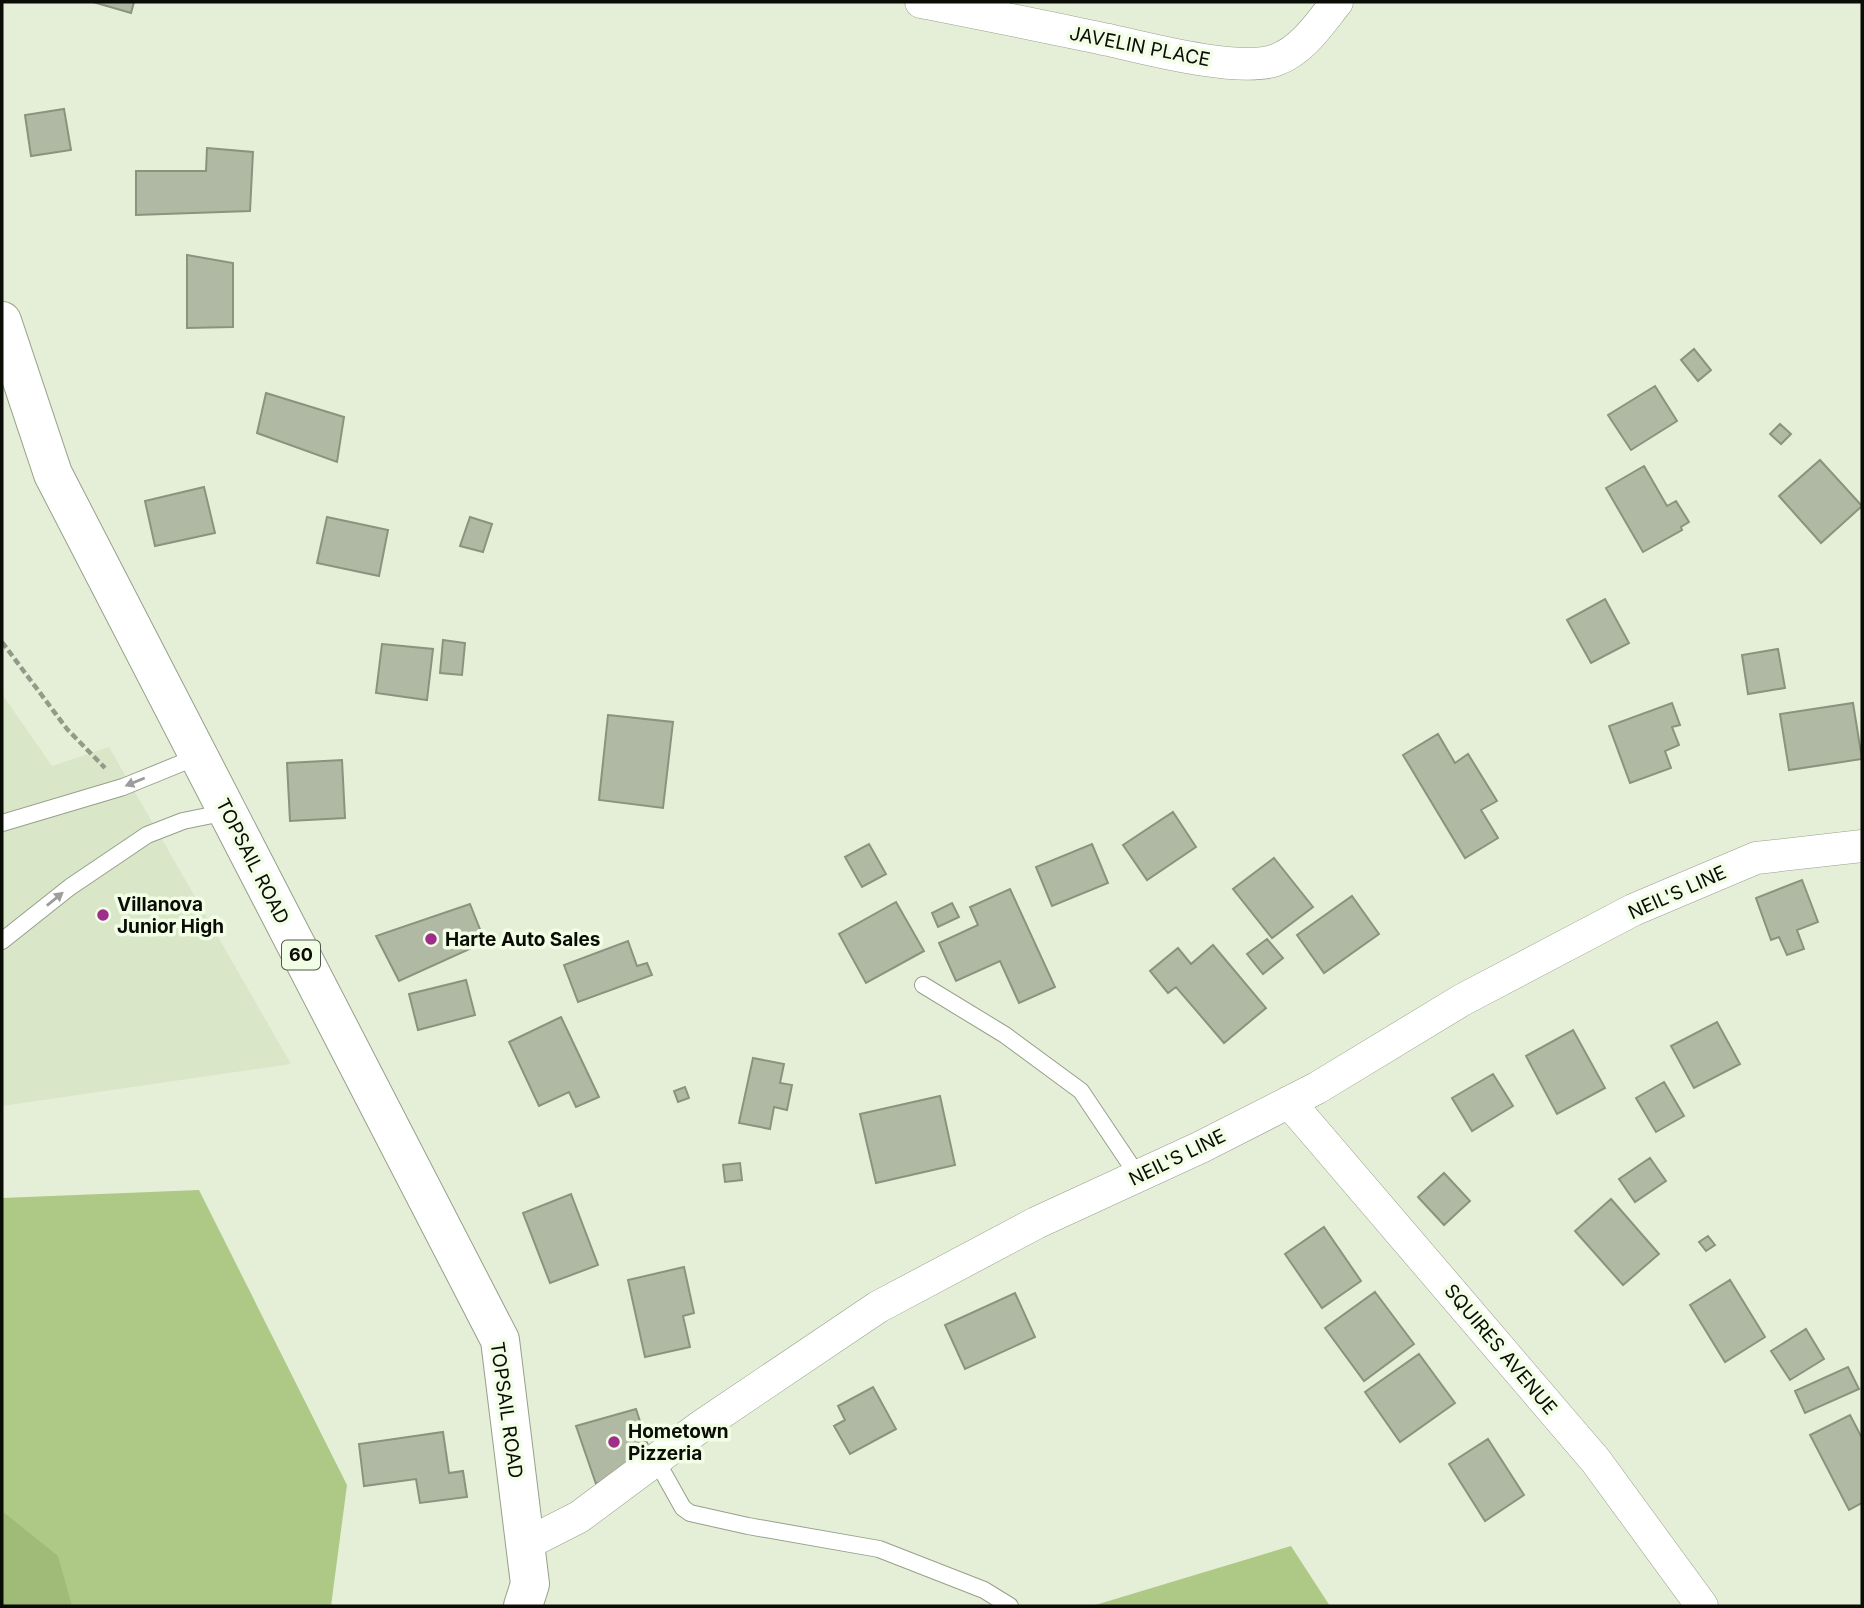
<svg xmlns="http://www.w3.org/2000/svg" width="1864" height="1608" viewBox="0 0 1864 1608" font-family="Inter,sans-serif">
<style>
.built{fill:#d9e6c7}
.forest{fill:#aec886}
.water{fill:#a0ba78}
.building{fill:#b0b9a3;stroke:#8a937d;stroke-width:2}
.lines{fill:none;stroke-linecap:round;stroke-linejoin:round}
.lane-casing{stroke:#96a08a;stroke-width:18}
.street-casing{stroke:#96a08a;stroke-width:33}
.primary-casing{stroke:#96a08a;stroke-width:40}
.path{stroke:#929a89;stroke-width:4.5;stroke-dasharray:7 3.5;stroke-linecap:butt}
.lane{stroke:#fff;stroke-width:16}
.street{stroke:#fff;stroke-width:32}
.primary{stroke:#fff;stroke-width:38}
.oneway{fill:#9d9e9b}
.poi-dot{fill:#9f2e8b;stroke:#f2fde5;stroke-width:2.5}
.labels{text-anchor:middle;stroke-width:7;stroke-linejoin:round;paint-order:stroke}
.shield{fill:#f2fde5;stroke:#505549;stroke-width:2}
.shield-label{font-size:18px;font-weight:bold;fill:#0a0d06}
.street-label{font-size:19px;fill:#0a0d06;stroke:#f2fde5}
.poi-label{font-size:19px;font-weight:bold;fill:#0a0d06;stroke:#f2fde5;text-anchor:start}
</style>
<rect width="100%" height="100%" fill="#e5efd8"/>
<!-- built -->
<path class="built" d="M2,694L52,766L109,747L291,1064L2,1106Z"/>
<!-- forest -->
<path class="forest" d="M199,1190L347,1485L331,1606H2V1198Z
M1291,1546L1330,1606H1092Z"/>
<!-- water -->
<path class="water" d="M2,1511L58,1556L72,1606H2Z"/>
<!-- building -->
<path class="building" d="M93,2H134L131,13Z
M64,109L71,150L31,156L25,115Z
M207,148L253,152L250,211L136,215V171H206Z
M187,255L233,263V327L187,328Z
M1694,349L1711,370L1698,381L1681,360Z
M1655,386L1677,421L1631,450L1608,415Z
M266,393L344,417L337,462L257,433Z
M1780,424L1791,434L1781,444L1770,434Z
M1820,460L1862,506L1821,543L1779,496Z
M1644,466L1667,506L1676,501L1689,522L1681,527L1682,530L1643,552L1606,488Z
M204,487L215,533L155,546L145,501Z
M327,517L388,530L379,576L317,563Z
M470,517L492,524L483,552L460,546Z
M1605,599L1629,643L1591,663L1567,620Z
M443,640L465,643L462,675L440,673Z
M382,644L433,649L427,700L376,693Z
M1778,649L1785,688L1748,694L1742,655Z
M1672,703L1680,725L1672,727L1679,745L1665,751L1671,768L1630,783L1609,726Z
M1853,703L1862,759L1789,770L1780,714Z
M608,715L673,722L663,808L599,800Z
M1438,734L1455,763L1468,754L1497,801L1481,810L1498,838L1465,858L1403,755Z
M342,760L345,818L290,821L287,763Z
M1173,812L1196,847L1147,880L1123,845Z
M869,844L886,874L862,887L845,857Z
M1092,844L1108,883L1052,906L1036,867Z
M1274,858L1313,907L1272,938L1233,889Z
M1802,880L1818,922L1797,930L1804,949L1787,955L1779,937L1771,940L1756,898Z
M1010,889L1055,987L1019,1003L1000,961L956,981L939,943L978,925L970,907Z
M1352,896L1379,934L1324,973L1297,935Z
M896,902L924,951L866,983L839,934Z
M952,903L959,917L938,927L932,913Z
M470,904L485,942L399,981L376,936Z
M1267,939L1283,958L1263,974L1247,954Z
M628,941L637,966L647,963L652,975L578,1002L564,965Z
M1213,945L1266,1008L1224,1043L1176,987L1168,993L1150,971L1178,948L1191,964Z
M466,980L475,1015L418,1030L409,994Z
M561,1017L599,1097L576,1107L569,1092L539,1106L509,1042Z
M1717,1022L1740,1064L1694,1088L1671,1046Z
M1573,1030L1605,1088L1557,1114L1526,1056Z
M753,1058L784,1064L780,1083L792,1085L787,1110L774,1107L770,1129L739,1123Z
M1493,1074L1513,1106L1472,1131L1452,1098Z
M1664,1082L1684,1116L1656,1132L1636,1098Z
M685,1087L689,1098L678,1102L674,1091Z
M940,1096L955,1165L876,1183L860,1114Z
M1650,1158L1666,1181L1635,1202L1619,1179Z
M740,1163L742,1180L725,1182L723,1165Z
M1444,1173L1470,1201L1444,1225L1418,1197Z
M571,1194L598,1265L550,1283L523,1213Z
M1611,1199L1659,1254L1623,1285L1575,1231Z
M1324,1227L1361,1281L1322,1308L1285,1254Z
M1708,1236L1715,1245L1706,1251L1699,1242Z
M684,1267L694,1313L683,1316L690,1347L645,1357L628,1280Z
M1730,1280L1765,1337L1725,1362L1690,1305Z
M1375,1292L1414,1344L1364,1381L1325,1328Z
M1015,1293L1035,1337L965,1369L945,1325Z
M1806,1329L1824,1359L1790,1380L1771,1351Z
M1419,1354L1455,1403L1400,1442L1365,1392Z
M1848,1367L1859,1389L1805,1413L1795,1391Z
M873,1387L896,1429L850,1454L834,1426L845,1420L838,1406Z
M636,1409L652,1458L596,1484L576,1426Z
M1850,1415L1862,1438V1503L1849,1510L1810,1435Z
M443,1432L449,1473L463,1471L467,1497L420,1503L416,1479L364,1486L359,1444Z
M1488,1439L1524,1495L1485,1521L1449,1464Z"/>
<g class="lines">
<!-- lane casing -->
<g class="lane-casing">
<path id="lane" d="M2,823L123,787L199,756
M2,941L70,887L147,835L183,821L227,812
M923,985L1005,1035L1081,1091L1138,1176
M656,1460L683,1508L690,1513L748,1526L879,1549L984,1590L1010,1606"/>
</g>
<!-- street casing -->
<g class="street-casing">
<path id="street" d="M921,2C984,14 1046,27 1109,40C1148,49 1240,73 1276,60C1303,50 1320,23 1337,2
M1289,1102L1596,1461L1702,1606
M526,1544L579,1517L700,1427L878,1307L1036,1223L1201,1147L1317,1088L1462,1000L1633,910L1756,858L1862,846"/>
</g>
<!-- primary casing -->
<g class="primary-casing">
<path id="primary" d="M2,321L53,474L500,1340L530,1584L523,1606"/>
</g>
<!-- path -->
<path class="path" d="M2,642L67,729L105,768"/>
<!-- lane -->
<use href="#lane" class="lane"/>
<!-- street -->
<use href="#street" class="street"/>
<!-- primary -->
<use href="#primary" class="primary"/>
</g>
<!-- one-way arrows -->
<defs><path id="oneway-solid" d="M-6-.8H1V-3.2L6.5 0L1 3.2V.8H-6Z" transform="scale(1.75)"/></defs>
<g class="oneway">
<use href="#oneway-solid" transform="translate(135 782) rotate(158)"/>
<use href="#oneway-solid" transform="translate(55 899) rotate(-39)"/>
</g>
<!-- markers -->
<g class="poi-dot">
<circle cx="103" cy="915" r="7"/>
<circle cx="431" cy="939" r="7"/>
<circle cx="614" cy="1442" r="7"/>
</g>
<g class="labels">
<!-- shield labels -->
<rect class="shield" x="282" y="940.5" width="38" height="29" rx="5"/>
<g class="shield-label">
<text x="301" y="961">60</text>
</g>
<!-- street labels -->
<g class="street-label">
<text transform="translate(1140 46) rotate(11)" y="7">JAVELIN PLACE</text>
<text transform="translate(253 861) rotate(63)" y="7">TOPSAIL ROAD</text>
<text transform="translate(1677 892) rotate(-24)" y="7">NEIL'S LINE</text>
<text transform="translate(1177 1157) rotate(-26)" y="7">NEIL'S LINE</text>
<text transform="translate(1501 1349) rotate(50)" y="7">SQUIRES AVENUE</text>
<text transform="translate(507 1410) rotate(82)" y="7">TOPSAIL ROAD</text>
</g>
<!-- poi labels -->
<g class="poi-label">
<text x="117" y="911">Villanova<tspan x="117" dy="22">Junior High</tspan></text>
<text x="445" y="946">Harte Auto Sales</text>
<text x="628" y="1438">Hometown<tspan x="628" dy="22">Pizzeria</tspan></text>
</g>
</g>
<!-- border -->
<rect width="1864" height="1608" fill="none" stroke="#0a0d06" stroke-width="7"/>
</svg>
